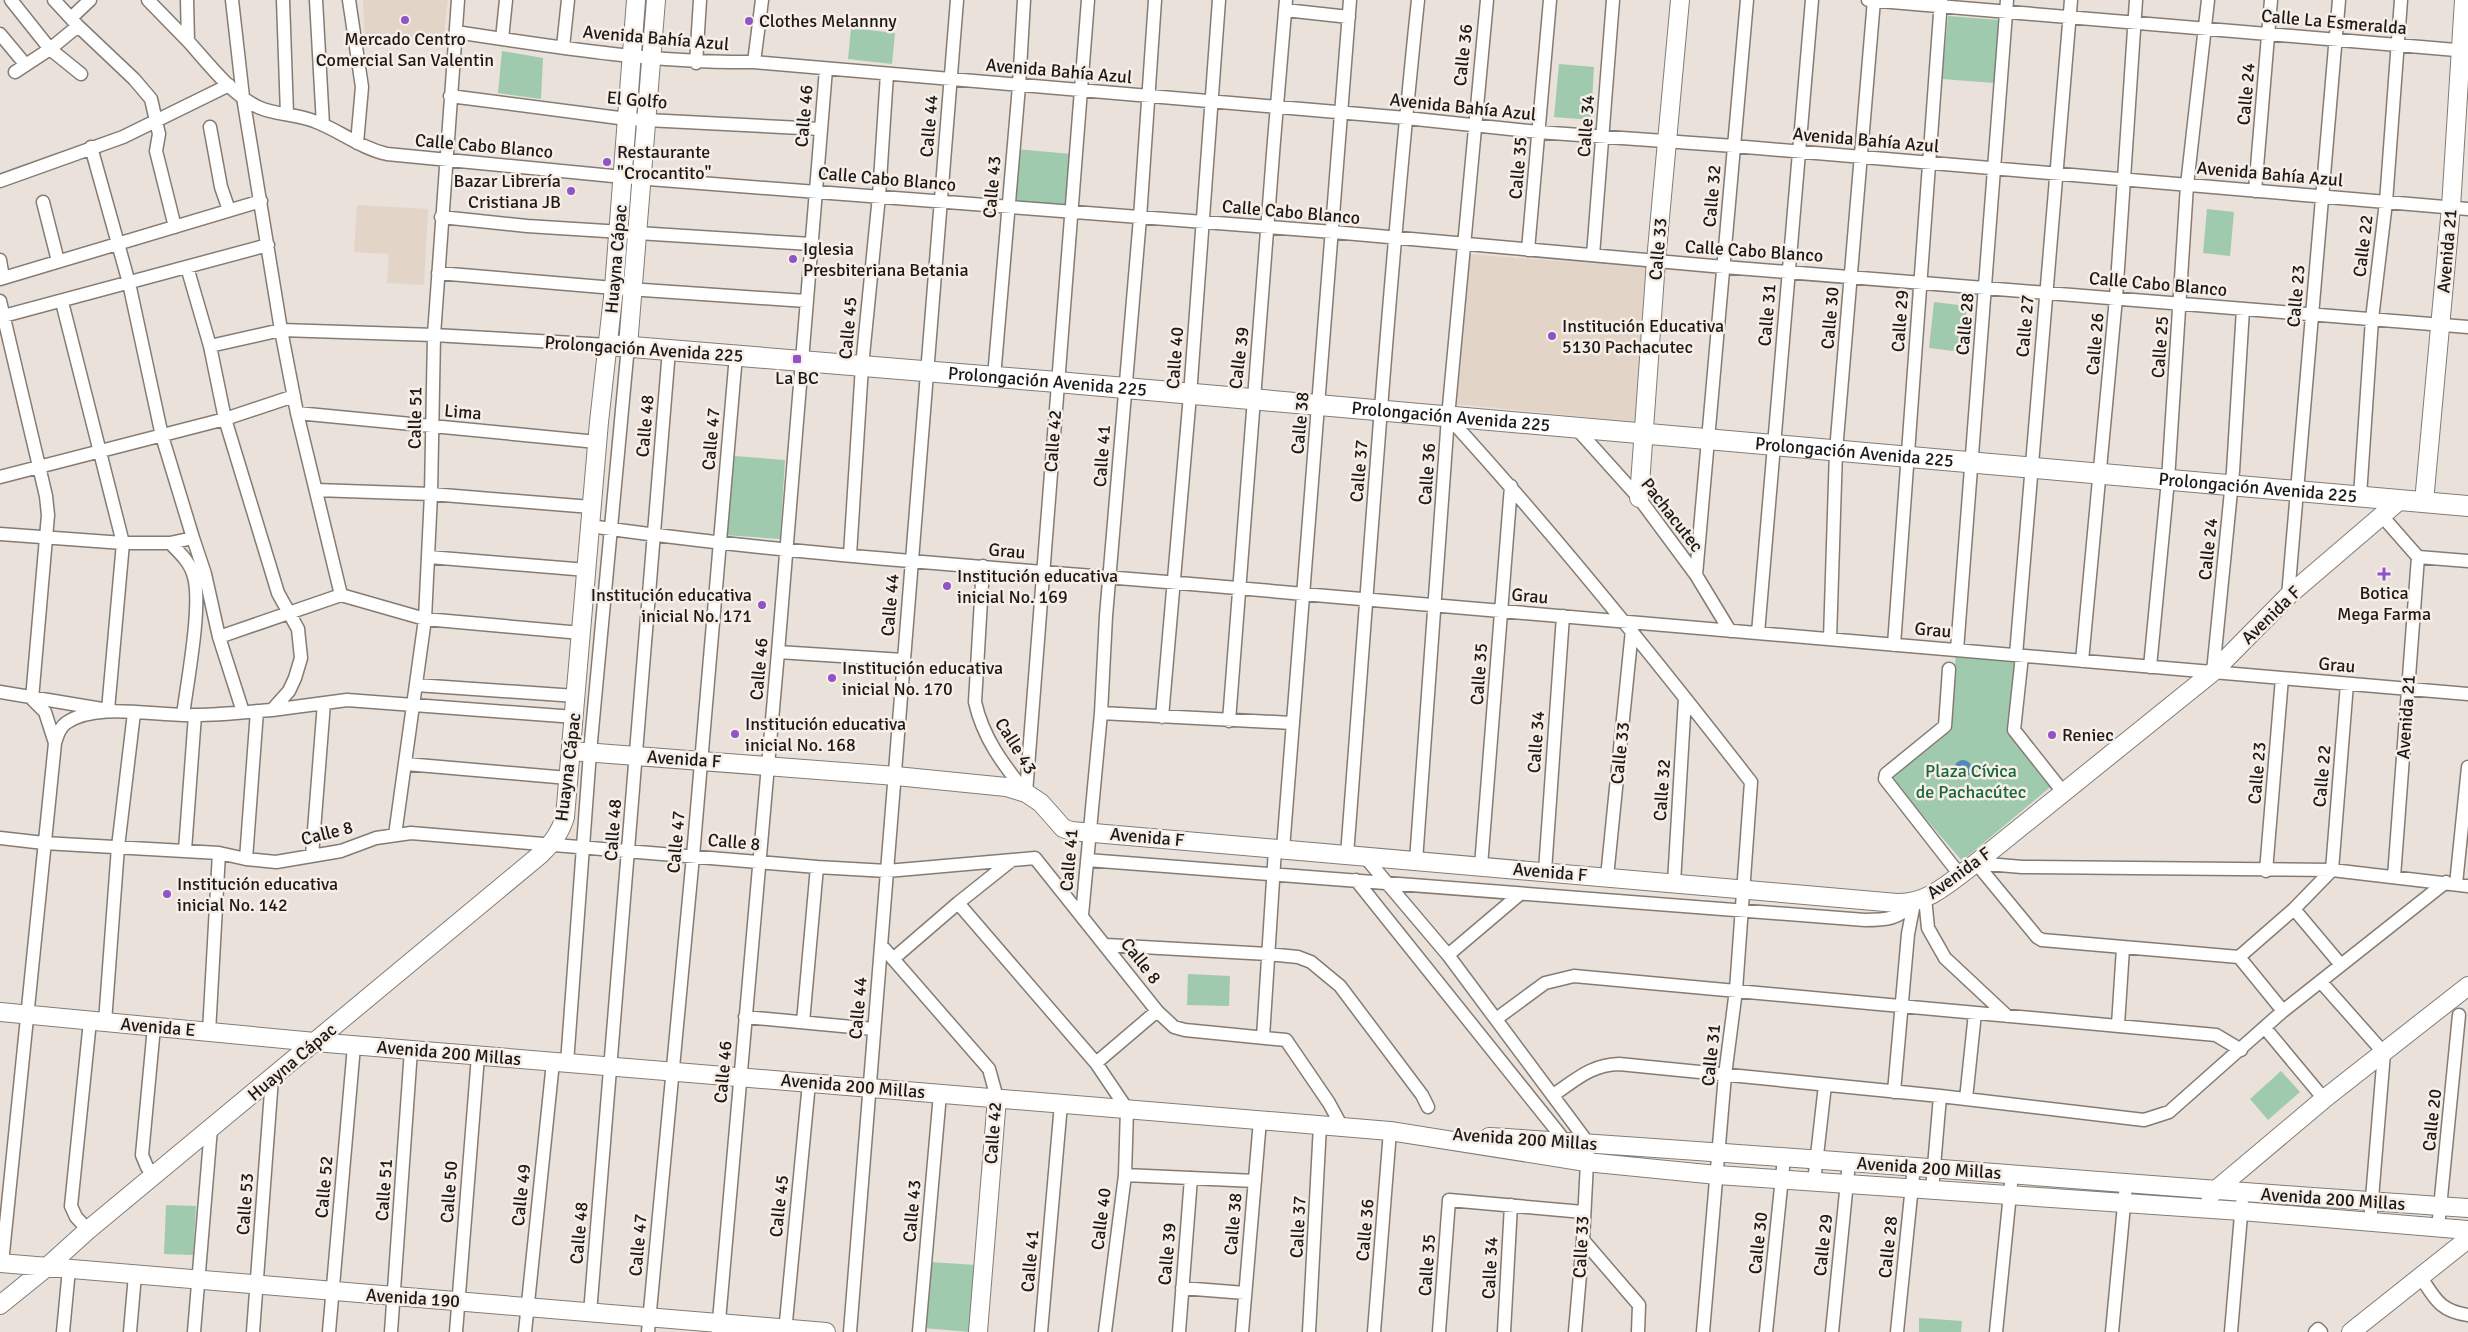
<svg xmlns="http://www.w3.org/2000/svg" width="2468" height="1332" viewBox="0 0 2468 1332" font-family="Signika,sans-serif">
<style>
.built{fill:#e3d4c8}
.green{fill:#9fcaae}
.water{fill:#4d8bb9}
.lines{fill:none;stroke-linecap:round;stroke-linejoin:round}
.street-casing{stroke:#837c75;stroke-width:15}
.secondary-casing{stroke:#837c75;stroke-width:20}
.primary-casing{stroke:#837c75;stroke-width:22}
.street{stroke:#fff;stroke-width:12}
.secondary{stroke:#fff;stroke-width:18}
.primary{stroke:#fff;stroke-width:20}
.poi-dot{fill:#9253c8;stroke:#f6eee7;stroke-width:2}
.labels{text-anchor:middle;stroke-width:5;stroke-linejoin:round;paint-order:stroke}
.poi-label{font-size:18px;fill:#1c1917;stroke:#f6eee7;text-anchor:start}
.street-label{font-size:18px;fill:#1c1917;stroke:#f6eee7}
.park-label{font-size:18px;fill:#17673f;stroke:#f6eee7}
</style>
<rect width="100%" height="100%" fill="#e9e1da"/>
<!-- built -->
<path class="built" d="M363,0H448L443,42L384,39L371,47L365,46Z
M357,205L428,209L424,285L387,283L389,254L354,252Z
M1468,254L1649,268L1636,422L1456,404Z"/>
<!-- green -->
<path class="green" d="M1948,16L1999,20L1994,83L1942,79Z
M851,28L895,33L892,64L848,59Z
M502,51L543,58L541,99L498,93Z
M1559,64L1594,67L1591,120L1554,117Z
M1016,149L1071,154L1066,206L1011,201Z
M2207,209L2234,212L2230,256L2203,253Z
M1934,302L1967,306L1962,352L1929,348Z
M734,456L785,460L780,539L724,535Z
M1956,653L2017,658L2012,732L2054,784L1962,861L1890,777L1950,726Z
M1188,974L1230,976L1229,1006L1187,1005Z
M2281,1071L2300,1092L2268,1120L2250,1099Z
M166,1205L196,1206L193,1255L164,1254Z
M930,1262L976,1265L970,1332L923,1328Z
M1919,1318L1962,1321L1961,1332H1919Z"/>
<!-- water -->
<path class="water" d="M1954 769a9 9 0 1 1 18 0a9 9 0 1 1-18 0Z"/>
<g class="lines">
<!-- street casing -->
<g class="street-casing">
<path id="street" d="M11,0L50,49L81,74
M54,0L78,26L134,79L151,99L159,134L156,151L175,227
M148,0L188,41
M187,0L188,41C207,62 232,95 258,107C275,115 296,114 314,121C339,130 360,148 387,154L623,177L1333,232L1724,267L2468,327
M232,0L243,97L281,330L297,413L341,595
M283,0L287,114
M316,0L323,125
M349,0L362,87L357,143
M1868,0L2468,51
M1285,10L1349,17
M71,18L90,0
M456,32C555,47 654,63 754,62L1406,118L1538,132L1734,146L2468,209
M0,34L25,64
M502,39L506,0
M563,47L568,0
M754,62L762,0
M696,63L700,0
M15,72L50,49L78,26
M450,96L627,119L821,129
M210,127L221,187L229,210
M91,147L129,283L162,436L193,538L170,543C180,553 191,563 194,577C202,606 187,683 183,715
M0,181L123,137L229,85
M2255,191L2271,0
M43,202L58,261
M441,217L527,226L811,244
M1528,250L1550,0
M1593,255L1613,0
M0,260L3,278
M438,273L614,288L806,301
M0,279L261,201
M0,301L46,496L48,515L32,699L45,712L55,743
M0,317L268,245
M210,346L281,330L434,335L608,345
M994,377L1019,86L1024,0
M297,413L597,442
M1448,417C1555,534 1654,657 1751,782L1736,990L1725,1075L1703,1332
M1576,428L1639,498L1696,575L1730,631
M0,477L225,419L294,396
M316,490L431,494L591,507
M2360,496L2372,319L2386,202L2401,0
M2382,516L2418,557L2468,561
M590,526C826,560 1065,571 1303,594L2468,694
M0,534L123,543H170
M193,538L205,574L219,637L341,595L425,619L581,633
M850,555L862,366L879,196L887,74
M429,557L587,570
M983,566L975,702C983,738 1003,764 1026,793
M1696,575L1747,0
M2288,596L2339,0
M1758,633L1812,0
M219,637L243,712
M1830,639L1836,451L1874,0
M1894,645L1941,0
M1957,650L2007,0
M778,652L903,660
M2016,655L2071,0
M2022,656L2014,730L2063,792
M2082,661L2116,298L2136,0
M2150,667L2168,480L2187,185L2208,0
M1949,669L1945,726L1886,774L1885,779L1960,875
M2213,672L2233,471L2243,309
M416,685L576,696
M0,692L108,710L123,543L62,302
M272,710L347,700L575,717
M1101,713L1292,723
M1162,717L1190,395L1219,0
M1229,721C1247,480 1265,240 1286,0
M406,764L568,778
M1026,793L1088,0
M395,835L425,619L431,494L434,335L458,0
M0,838L44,843L219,853L246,859L276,862L341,851L376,838L411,833L817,867L887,871L1035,858L1157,1011L1174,1027L1185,1030L1286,1040L1329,1103L1342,1127
M1283,849L1350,0
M185,850L195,715
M1347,855C1369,570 1388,284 1418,0
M312,856L324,703
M1365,857L1448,955L1588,1143L1583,1240L1575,1332
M246,859L257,711
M1012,860L958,903L1096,1063L1127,1109L1125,1175L1105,1332
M1087,860L1865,920C1887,920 1898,919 1914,903
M1416,861L1448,417L1487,0
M1976,863L2037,937L2042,940L2239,957L2294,909L2332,870L2347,684
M1976,863L2022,867L2332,870L2468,886
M1481,866L1511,486
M1545,871L1563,616
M2266,871L2282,678
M1607,877L1632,630
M2394,877L2418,557
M1356,880L1565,1141
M1674,883L1685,698
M2456,884L2468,767
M1925,898L1928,928L1945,958L2007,1016
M2294,909L2341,965
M1082,915L1101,713L1106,616L1140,218L1155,0
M881,945L989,1069L997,1098
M1106,945L1268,954L1298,957L1311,962L1340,986L1422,1095L1428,1107
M1448,955L1520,894
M2239,957L2283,1011
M893,959L958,903
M2321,982L2384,1053L2370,1223
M745,1017L874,1029
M1496,1019L1545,983L1574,976L2216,1035L2241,1050
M105,1022L118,847L134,713
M803,1022L817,867
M2118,1025L2123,948
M154,1027L142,1155L147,1167L155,1174
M2265,1028L2324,1099
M209,1032L219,853
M1263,1037L1275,849
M567,1063L590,752L628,346
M1096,1063L1157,1011
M1894,1092L1908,934L1914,903
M1553,1095C1576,1080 1590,1065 1619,1064L1940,1096L2144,1120L2169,1112L2283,1011L2446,882
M1966,1099L1975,1013
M1125,1175L1255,1181
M1814,1182L1825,1085
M1932,1190L1940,1096
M2438,1228L2459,1015
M88,1230L76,1217L71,1206L90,1021
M1583,1240L1639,1305L1638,1332
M2,1263L55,743C57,736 60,727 66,723C97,701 158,717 195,715C221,715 247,712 272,710L289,691L295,678L301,658L298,629L278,593L225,419L210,346L187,267
M2420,1276C2435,1298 2439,1311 2468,1315
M1182,1288L1245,1293
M590,1313L669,350
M63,1332L69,1269
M130,1332L135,1275
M194,1332L211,1128
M253,1332L272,1078
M329,1332L354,1046
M391,1332L411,1050
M456,1332L478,1056
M525,1332L553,1062
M648,1332L693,856L736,355
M718,1332L778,652L826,69
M785,1332L809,1083
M850,1332L957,0
M919,1332L940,1094
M1041,1332L1061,1104
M1179,1332L1191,1178
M1242,1332L1260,1120
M1309,1332L1320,1125
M1374,1332L1390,1131
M1439,1332L1449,1200L1583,1212
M1504,1332L1511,1205
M1766,1332L1784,1158
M1832,1332L1849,1162
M1897,1332L1914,1166
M1996,1332L2012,1174
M2112,1332L2126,1184
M2231,1332L2242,1203
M2315,1332L2318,1329L2321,1332"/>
</g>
<!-- secondary casing -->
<g class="secondary-casing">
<path id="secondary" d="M628,346L656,0
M1639,498L1656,261L1680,0
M2424,502L2451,207L2464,0
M571,751L896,776L1006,787L1026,793L1041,803L1063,828L1071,831L1897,903C1929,904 1951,881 1976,863L2213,672L2288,596L2400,500
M0,1012L315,1042L1390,1131L1586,1162L1717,1175L2241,1211L2468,1230
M1489,1137C1815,1157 2141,1186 2468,1208
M2210,1195L2324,1099L2468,986
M0,1263L826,1332
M0,1305L47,1267L88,1230L541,854C553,842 560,833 565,817L599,422L614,288L636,0
M978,1332L997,1098
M2351,1332L2468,1239"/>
</g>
<!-- primary casing -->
<g class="primary-casing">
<g id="primary">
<path id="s1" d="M608,345L1057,382L2468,506"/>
</g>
</g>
<!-- street -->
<use href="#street" class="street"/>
<!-- secondary -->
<use href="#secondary" class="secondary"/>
<!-- primary -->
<use href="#primary" class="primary"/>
</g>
<!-- markers -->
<g class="poi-dot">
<circle cx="405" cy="20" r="5"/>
<circle cx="749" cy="21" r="5"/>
<circle cx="607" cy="162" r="5"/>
<circle cx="571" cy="191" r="5"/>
<circle cx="793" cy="259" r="5"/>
<circle cx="1552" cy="336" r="5"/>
<rect x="792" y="354" width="10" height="10" rx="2.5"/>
<path d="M2381.5 566.5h5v5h5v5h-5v5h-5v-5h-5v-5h5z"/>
<circle cx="947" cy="586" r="5"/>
<circle cx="762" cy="605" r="5"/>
<circle cx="832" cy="678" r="5"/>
<circle cx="735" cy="734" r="5"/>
<circle cx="2052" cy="735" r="5"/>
<circle cx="167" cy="894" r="5"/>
</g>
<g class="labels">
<!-- poi labels -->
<g class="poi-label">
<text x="759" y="27">Clothes Melannny</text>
<text x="405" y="45" text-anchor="middle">Mercado Centro<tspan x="405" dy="21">Comercial San Valentin</tspan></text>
<text x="617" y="158">Restaurante<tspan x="617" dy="21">"Crocantito"</tspan></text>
<text x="561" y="187" text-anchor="end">Bazar Librería<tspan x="561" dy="21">Cristiana JB</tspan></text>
<text x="803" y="255">Iglesia<tspan x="803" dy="21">Presbiteriana Betania</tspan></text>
<text x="1562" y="332">Institución Educativa<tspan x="1562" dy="21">5130 Pachacutec</tspan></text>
<text x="797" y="384" text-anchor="middle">La BC</text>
<text x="957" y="582">Institución educativa<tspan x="957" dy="21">inicial No. 169</tspan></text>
<text x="2384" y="599" text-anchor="middle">Botica<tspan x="2384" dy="21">Mega Farma</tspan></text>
<text x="752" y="601" text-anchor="end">Institución educativa<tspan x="752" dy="21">inicial No. 171</tspan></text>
<text x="842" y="674">Institución educativa<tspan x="842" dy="21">inicial No. 170</tspan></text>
<text x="745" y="730">Institución educativa<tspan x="745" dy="21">inicial No. 168</tspan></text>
<text x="2062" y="741">Reniec</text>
<text x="177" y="890">Institución educativa<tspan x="177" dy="21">inicial No. 142</tspan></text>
</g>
<!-- street labels -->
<g class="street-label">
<text transform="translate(2334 22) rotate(5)" y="6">Calle La Esmeralda</text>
<text transform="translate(656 38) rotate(5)" y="6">Avenida Bahía Azul</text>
<text transform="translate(1463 55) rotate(-84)" y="6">Calle 36</text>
<text transform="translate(1059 71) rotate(5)" y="6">Avenida Bahía Azul</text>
<text transform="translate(2246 94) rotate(-85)" y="6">Calle 24</text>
<text transform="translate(637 100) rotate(5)" y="6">El Golfo</text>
<text transform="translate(1463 107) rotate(6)" y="6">Avenida Bahía Azul</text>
<text transform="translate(804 116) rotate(-85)" y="6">Calle 46</text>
<text transform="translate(929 126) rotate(-85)" y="6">Calle 44</text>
<text transform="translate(1586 126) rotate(-86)" y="6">Calle 34</text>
<text transform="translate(1866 140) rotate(5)" y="6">Avenida Bahía Azul</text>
<text transform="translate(484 146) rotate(5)" y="6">Calle Cabo Blanco</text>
<text transform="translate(1518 168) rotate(-85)" y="6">Calle 35</text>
<text transform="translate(2270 174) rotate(5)" y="6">Avenida Bahía Azul</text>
<text transform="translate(887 179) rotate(5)" y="6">Calle Cabo Blanco</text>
<text transform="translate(992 187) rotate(-85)" y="6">Calle 43</text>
<text transform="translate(1712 196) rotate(-85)" y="6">Calle 32</text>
<text transform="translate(1291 212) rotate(5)" y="6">Calle Cabo Blanco</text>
<text transform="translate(2363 246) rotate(-83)" y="6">Calle 22</text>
<text transform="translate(1658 249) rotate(-85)" y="6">Calle 33</text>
<text transform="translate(1754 251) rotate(4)" y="6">Calle Cabo Blanco</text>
<text transform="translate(2447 251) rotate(-85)" y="6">Avenida 21</text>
<text transform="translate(616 259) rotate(-85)" y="6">Huayna Cápac</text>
<text transform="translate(2158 284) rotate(5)" y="6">Calle Cabo Blanco</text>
<text transform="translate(2296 296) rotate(-85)" y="6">Calle 23</text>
<text transform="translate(1767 315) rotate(-85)" y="6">Calle 31</text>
<text transform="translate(1830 318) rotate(-85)" y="6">Calle 30</text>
<text transform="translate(1900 321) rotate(-86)" y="6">Calle 29</text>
<text transform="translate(1965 324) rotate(-85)" y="6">Calle 28</text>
<text transform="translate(2025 326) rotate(-85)" y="6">Calle 27</text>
<text transform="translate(848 328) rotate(-85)" y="6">Calle 45</text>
<text transform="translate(2095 344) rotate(-85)" y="6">Calle 26</text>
<text transform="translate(2160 347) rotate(-86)" y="6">Calle 25</text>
<text transform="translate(644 349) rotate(4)" y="6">Prolongación Avenida 225</text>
<text transform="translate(1175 358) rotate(-86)" y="6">Calle 40</text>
<text transform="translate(1239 358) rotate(-83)" y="6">Calle 39</text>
<text dy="6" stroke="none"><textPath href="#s1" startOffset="441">Prolongación Avenida 225</textPath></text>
<text transform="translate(463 412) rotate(5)" y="6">Lima</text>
<text dy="6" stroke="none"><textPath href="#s1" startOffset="846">Prolongación Avenida 225</textPath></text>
<text transform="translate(415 418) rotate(-89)" y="6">Calle 51</text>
<text transform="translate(1300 423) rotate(-85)" y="6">Calle 38</text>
<text transform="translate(645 426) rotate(-85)" y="6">Calle 48</text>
<text transform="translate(711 439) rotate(-85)" y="6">Calle 47</text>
<text transform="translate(1053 441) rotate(-86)" y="6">Calle 42</text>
<text dy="6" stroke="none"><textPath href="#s1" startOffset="1251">Prolongación Avenida 225</textPath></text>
<text transform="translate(1102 456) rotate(-86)" y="6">Calle 41</text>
<text transform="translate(1359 471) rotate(-85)" y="6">Calle 37</text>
<text transform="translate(1427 474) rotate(-86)" y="6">Calle 36</text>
<text dy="6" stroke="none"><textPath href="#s1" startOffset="1656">Prolongación Avenida 225</textPath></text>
<text transform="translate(1672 515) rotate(52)" y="6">Pachacutec</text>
<text transform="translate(2208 549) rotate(-84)" y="6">Calle 24</text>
<text transform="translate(1007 551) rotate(5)" y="6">Grau</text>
<text transform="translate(1530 596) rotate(5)" y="6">Grau</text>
<text transform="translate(890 605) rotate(-85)" y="6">Calle 44</text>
<text transform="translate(2271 615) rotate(-44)" y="6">Avenida F</text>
<text transform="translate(1933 630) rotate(5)" y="6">Grau</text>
<text transform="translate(2337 665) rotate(5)" y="6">Grau</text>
<text transform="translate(759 669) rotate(-85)" y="6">Calle 46</text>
<text transform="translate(1479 674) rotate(-86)" y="6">Calle 35</text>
<text transform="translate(2406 717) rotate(-86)" y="6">Avenida 21</text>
<text transform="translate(1536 742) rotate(-86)" y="6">Calle 34</text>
<text transform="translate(1016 746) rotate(58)" y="6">Calle 43</text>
<text transform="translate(1620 753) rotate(-84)" y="6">Calle 33</text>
<text transform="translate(684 759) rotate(4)" y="6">Avenida F</text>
<text transform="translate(568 767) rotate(-83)" y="6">Huayna Cápac</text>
<text transform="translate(2257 773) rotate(-85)" y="6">Calle 23</text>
<text transform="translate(2322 776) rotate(-85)" y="6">Calle 22</text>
<text transform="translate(1662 790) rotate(-86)" y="6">Calle 32</text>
<text transform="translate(613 830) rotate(-86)" y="6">Calle 48</text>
<text transform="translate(327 833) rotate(-14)" y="6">Calle 8</text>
<text transform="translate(1147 837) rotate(5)" y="6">Avenida F</text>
<text transform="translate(676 842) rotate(-85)" y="6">Calle 47</text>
<text transform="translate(734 842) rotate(5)" y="6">Calle 8</text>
<text transform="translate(1069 860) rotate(-85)" y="6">Calle 41</text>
<text transform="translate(1550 872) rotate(5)" y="6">Avenida F</text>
<text transform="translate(1959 873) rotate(-36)" y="6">Avenida F</text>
<text transform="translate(1141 961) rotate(52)" y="6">Calle 8</text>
<text transform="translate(858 1008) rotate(-85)" y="6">Calle 44</text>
<text transform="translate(158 1027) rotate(5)" y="6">Avenida E</text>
<text transform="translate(449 1053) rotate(5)" y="6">Avenida 200 Millas</text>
<text transform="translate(1711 1055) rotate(-84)" y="6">Calle 31</text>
<text transform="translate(292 1062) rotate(-40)" y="6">Huayna Cápac</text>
<text transform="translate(723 1072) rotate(-85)" y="6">Calle 46</text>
<text transform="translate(853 1086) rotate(5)" y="6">Avenida 200 Millas</text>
<text transform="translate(2432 1120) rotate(-84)" y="6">Calle 20</text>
<text transform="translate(993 1133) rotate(-86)" y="6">Calle 42</text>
<text transform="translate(1525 1139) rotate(4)" y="6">Avenida 200 Millas</text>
<text transform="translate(1929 1168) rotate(4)" y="6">Avenida 200 Millas</text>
<text transform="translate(324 1187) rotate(-85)" y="6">Calle 52</text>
<text transform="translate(384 1190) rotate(-86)" y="6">Calle 51</text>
<text transform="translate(449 1192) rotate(-86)" y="6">Calle 50</text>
<text transform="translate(521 1195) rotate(-84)" y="6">Calle 49</text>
<text transform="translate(2333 1199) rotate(4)" y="6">Avenida 200 Millas</text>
<text transform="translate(245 1204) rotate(-86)" y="6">Calle 53</text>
<text transform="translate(779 1206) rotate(-84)" y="6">Calle 45</text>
<text transform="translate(912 1211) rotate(-85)" y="6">Calle 43</text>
<text transform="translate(1101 1219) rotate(-83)" y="6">Calle 40</text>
<text transform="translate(1233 1224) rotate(-85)" y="6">Calle 38</text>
<text transform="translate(1298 1227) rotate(-87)" y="6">Calle 37</text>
<text transform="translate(1365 1230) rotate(-85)" y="6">Calle 36</text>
<text transform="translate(579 1233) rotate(-85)" y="6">Calle 48</text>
<text transform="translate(1758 1243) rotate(-84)" y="6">Calle 30</text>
<text transform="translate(638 1245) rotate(-85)" y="6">Calle 47</text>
<text transform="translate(1823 1245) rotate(-84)" y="6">Calle 29</text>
<text transform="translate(1581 1247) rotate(-87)" y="6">Calle 33</text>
<text transform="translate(1888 1247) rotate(-84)" y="6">Calle 28</text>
<text transform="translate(1167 1254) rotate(-85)" y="6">Calle 39</text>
<text transform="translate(1030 1261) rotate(-85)" y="6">Calle 41</text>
<text transform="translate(1427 1265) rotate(-86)" y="6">Calle 35</text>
<text transform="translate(1490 1268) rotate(-87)" y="6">Calle 34</text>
<text transform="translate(413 1298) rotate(4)" y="6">Avenida 190</text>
</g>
<!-- park labels -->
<g class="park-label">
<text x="1971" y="777">Plaza Cívica<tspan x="1971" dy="21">de Pachacútec</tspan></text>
</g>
</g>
</svg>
